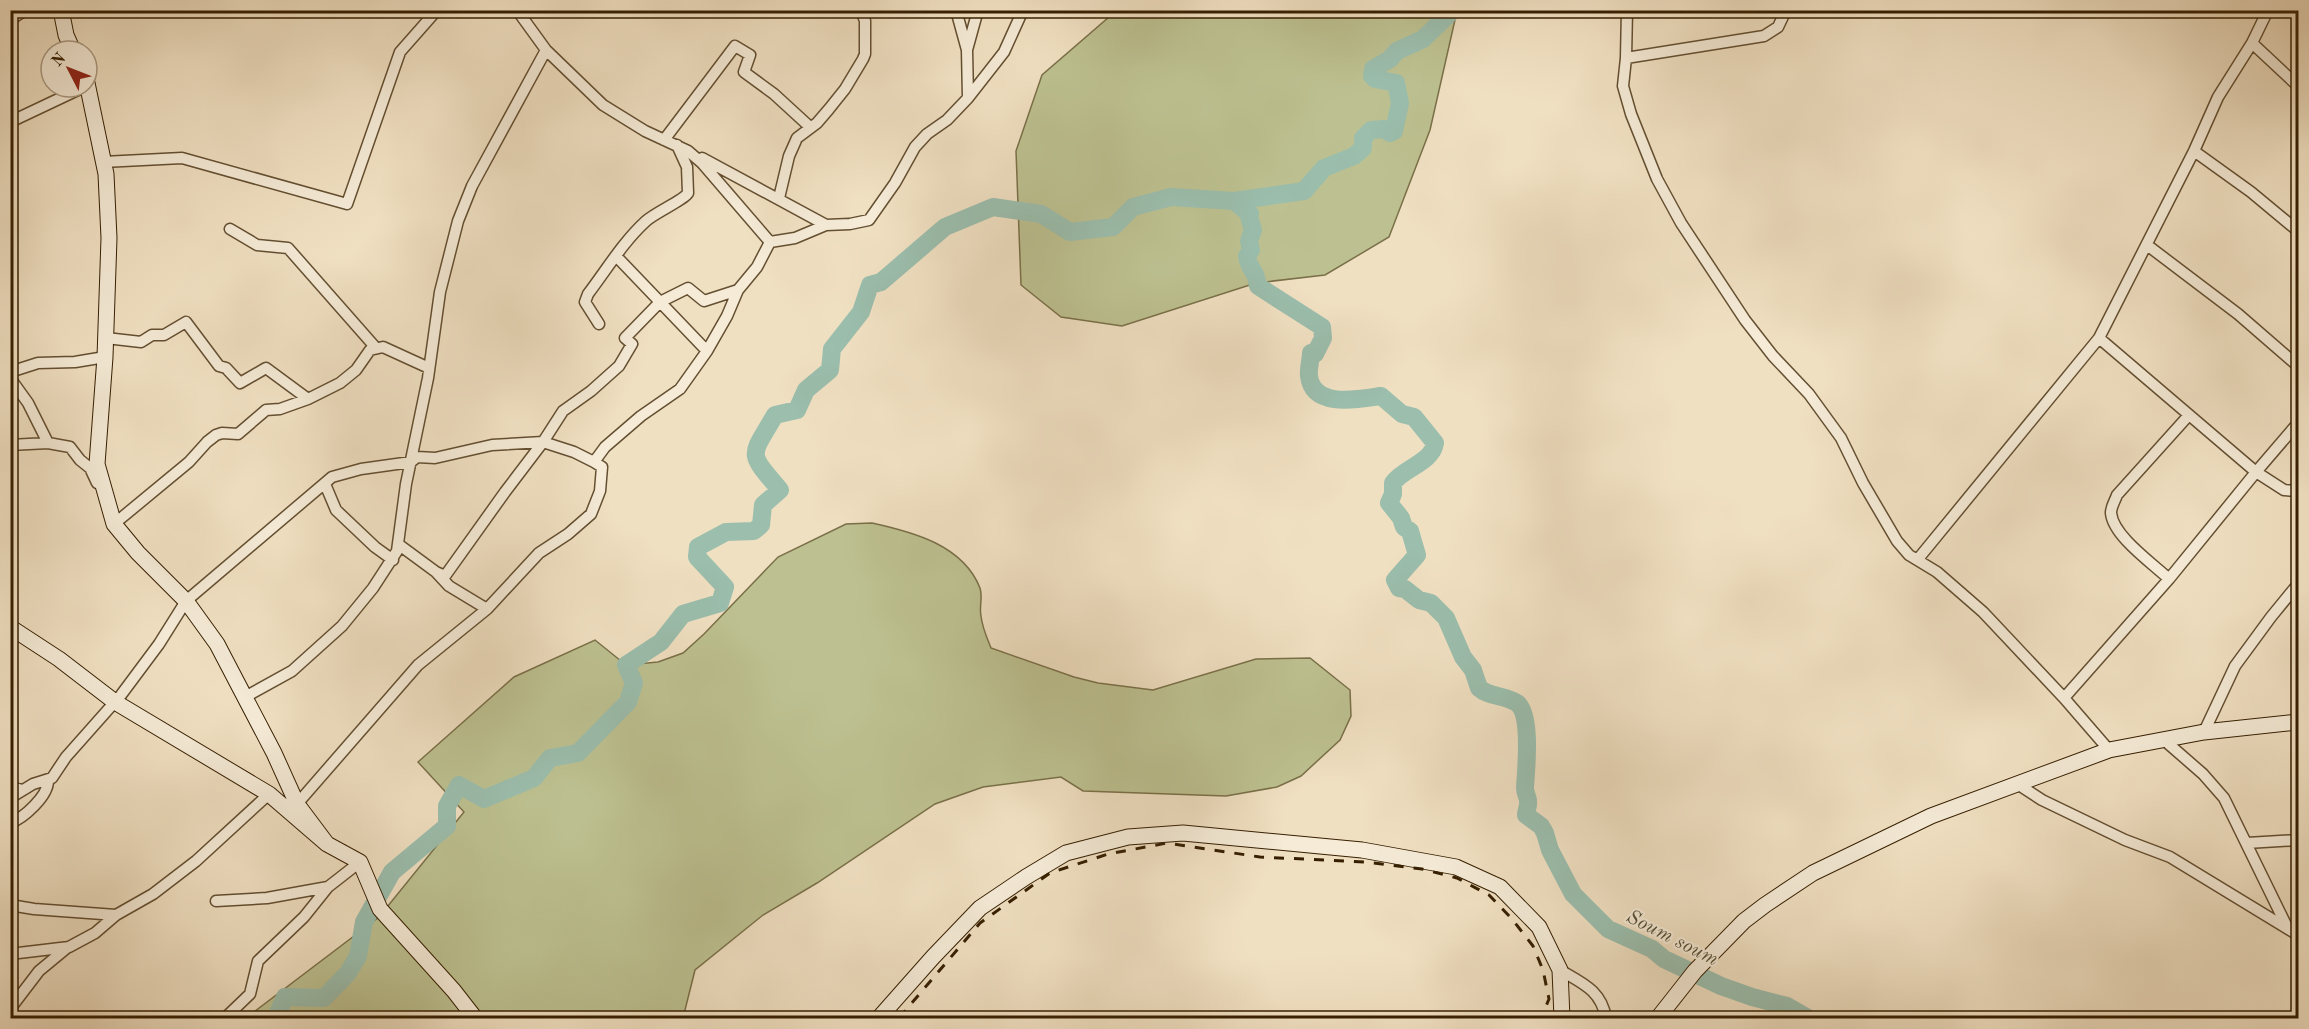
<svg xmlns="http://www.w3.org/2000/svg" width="2309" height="1029" viewBox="0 0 2309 1029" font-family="'Old Standard TT',serif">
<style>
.green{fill:#bdc191;stroke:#7a7049;stroke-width:1.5}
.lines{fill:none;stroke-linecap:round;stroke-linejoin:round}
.river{stroke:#9bbead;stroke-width:18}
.street-casing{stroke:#644f31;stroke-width:13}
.secondary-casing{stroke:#361f01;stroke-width:17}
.street{stroke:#f5ebd7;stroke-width:10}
.secondary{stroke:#f5ebd7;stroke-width:15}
.rail{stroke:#361f01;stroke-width:3;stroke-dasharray:10 10;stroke-linecap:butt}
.labels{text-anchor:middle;stroke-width:4.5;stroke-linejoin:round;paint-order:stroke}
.water-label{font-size:20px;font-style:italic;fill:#544f35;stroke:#f5ebd7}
</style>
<rect width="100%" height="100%" fill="#f0e0c2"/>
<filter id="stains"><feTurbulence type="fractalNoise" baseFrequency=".00333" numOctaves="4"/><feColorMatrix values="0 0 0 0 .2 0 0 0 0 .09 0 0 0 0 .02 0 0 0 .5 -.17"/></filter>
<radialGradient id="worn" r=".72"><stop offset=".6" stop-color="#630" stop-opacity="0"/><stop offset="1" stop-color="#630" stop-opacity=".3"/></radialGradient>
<!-- green -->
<path class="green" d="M1116,11H1457L1430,130L1389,237L1325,275L1256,283L1122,326L1061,317L1021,285L1016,151L1042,75Z
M872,523C913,532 963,545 980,588C983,597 979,607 981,616C982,627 987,638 991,648L1074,677L1098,683L1153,690L1256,659L1310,658L1350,690L1351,716L1340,740L1301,776L1277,787L1226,796L1083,791L1061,777L983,787L935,804L817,883L763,915L695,970L683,1018H246L379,917L464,812L418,762L514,677L595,640L626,665L658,662L683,653L704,634L778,557L846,524Z"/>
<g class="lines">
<!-- river -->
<path class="river" d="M1234,201L1250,214L1249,217L1253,230L1249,241L1251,250L1247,256C1248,267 1253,268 1256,277C1257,280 1257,283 1258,286L1322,327L1323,338L1315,354L1311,353C1311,361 1308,367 1309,376C1313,409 1359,399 1381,396L1402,414L1414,417L1435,443C1432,463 1403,468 1393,483V494L1389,503L1401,518L1404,527L1410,531L1417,555L1395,580L1399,588L1405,589L1419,600L1431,603L1446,618L1463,657L1473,670L1479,688C1489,697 1505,695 1517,703C1532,714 1526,770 1525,788C1525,793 1528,797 1528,801C1529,806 1526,810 1526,815L1541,826L1545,833L1550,850L1573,894L1608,929L1652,949L1664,959L1721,986L1752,997L1787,1006L1808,1018
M276,1018L285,997L324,998L348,973L358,956L364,922L392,872L447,826V806L459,785L484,799L534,778L550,758L578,753L628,702L634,683L626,665L661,642L683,614L720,603L725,587L697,557L698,547L726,532L754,531L761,525L763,505L780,490C747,451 750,458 775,415L797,410L806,390L830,370L832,349L861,312L870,285L881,282L945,227L993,207L1041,214L1070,232L1113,227L1133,207L1171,197L1234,201L1304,191L1324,168L1354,156L1363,148V138L1371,130L1384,129L1390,133L1394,131L1400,103L1396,83L1375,79L1372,76L1373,69L1390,59L1397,51L1423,39L1453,10"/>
<!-- street casing -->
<g class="street-casing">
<path id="street" d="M956,10L967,50
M1786,10L1778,27L1764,36L1626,58L1623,86L1631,114L1657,179L1681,223L1745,320L1773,356L1809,394L1841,438L1863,483L1897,541L1909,555L1937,572L1983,612L2064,698L2109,750
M10,20L25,10
M2252,43L2298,86
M1626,58L1627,10
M968,98L967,50L978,10
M10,122L84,87
M664,140L735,46L750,55L744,72L774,94L810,127
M2194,151L2251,192L2298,231
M702,158L826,225
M103,162L182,158L347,204L400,52L437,10
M779,198L789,156L797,138L817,123L829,109L845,89L863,59L865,54V21L861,10
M230,229L257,245L288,248L376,348
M770,242L795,238L826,225L850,224L869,220L895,183L915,147L927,134L947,120L968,98L1004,52L1023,10
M2147,245L2238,314L2298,366
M616,256L707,351
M599,324L585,302L588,294C607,269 623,242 646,221C656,212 684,200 688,193L687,167L677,145
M106,338L141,342L152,335H164L186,322L219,366L226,368L240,383L266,368L308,399
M2099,338L2256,472L2284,490L2298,491
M10,372L38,363L75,362L105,357
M10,378L28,403L48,443
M10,445L48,443L70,447L80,460L90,468L97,483
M325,484L336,510L375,547L393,560
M114,524L189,462L207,442L216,435L222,433L238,434L266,410L280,409L308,399L340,383L356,370L370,350L383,347L429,368
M398,544L436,572L449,586L487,609
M1918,559L2099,338L2194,151L2218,97L2252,43L2268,10
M436,572L445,576L505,492L543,442L574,452L594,462
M2169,579C2152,563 2113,536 2111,513C2111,506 2115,501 2117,495L2189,415
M245,697L292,671L342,626L373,588L397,551L406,484L428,378L440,292L458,221L472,186L546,50
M2064,698L2169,579L2256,472L2298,423
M2204,732L2235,666L2271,617L2298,584
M2164,740L2203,774L2224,798L2288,929
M10,782L15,788L23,790
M2016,783L2042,800L2125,840L2170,857L2298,935
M10,798L33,784L52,778L66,757L121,695L159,644L186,601L332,477L361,469L411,462L417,457L435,458L492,445L543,442L563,411L591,391L619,366L632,344L625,338L660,302L688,288L704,301L738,290
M297,804L418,665L487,609L539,553L568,534L591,514L600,491L602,467L594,462L605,447L641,416L680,389L707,351L727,316L738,290L757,267L770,242L702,163L688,151L645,131L603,105L546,50L517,10
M10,823C24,818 48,796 48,781
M2247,843L2298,840
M216,901L267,898L328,887L360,862
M10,905L34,909L116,915L153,894L196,861L269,794
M10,954L69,947L95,933L116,915
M1560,970C1582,983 1601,990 1606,1018
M10,1009L39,971L68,947
M225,1018L250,994L258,961L304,917L328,887"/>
</g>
<!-- secondary casing -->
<g class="secondary-casing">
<path id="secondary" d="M61,10L66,35L73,51
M87,83L106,174L109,238L105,357L97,464L114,524L138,553L186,601L217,644L274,753L297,804L327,844
M10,627L59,659L115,702L269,794L327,844L360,862L380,909L454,991L475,1018
M879,1018L933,957L980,908L1026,877L1066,853L1128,837L1183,833L1362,850L1456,867L1500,887L1539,927L1560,970L1562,1018
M1658,1018L1695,971L1744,921L1765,905L1813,873L1931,816L2109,750L2204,732L2298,722"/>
</g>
<!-- street -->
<use href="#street" class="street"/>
<!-- secondary -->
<use href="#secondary" class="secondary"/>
<!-- rail -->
<path class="rail" d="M899,1018L980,923L1050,873L1108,854L1167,843L1260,857L1365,862L1422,869L1457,878L1489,895L1512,919L1533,946L1543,970L1549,999L1541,1018"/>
</g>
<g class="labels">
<!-- water labels -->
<g class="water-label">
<text transform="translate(1673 937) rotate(27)" y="7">Soum soum</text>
</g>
</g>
<!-- margin -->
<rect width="2309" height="1029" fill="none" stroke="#f0e0c2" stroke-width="36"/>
<rect x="12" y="12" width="2285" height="1005" fill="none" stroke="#361f01" stroke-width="3"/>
<rect x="18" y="18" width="2273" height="993" fill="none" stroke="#361f01" stroke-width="1.5"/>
<!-- north arrow -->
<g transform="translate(69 69) rotate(312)"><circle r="28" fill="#f5ebd7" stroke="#a99981" stroke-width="1.5"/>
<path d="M0-4.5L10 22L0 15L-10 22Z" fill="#8f2418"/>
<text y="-9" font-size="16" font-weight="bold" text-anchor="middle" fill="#361f01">N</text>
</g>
<rect width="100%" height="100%" filter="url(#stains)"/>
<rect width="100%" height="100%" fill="url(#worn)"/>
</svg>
